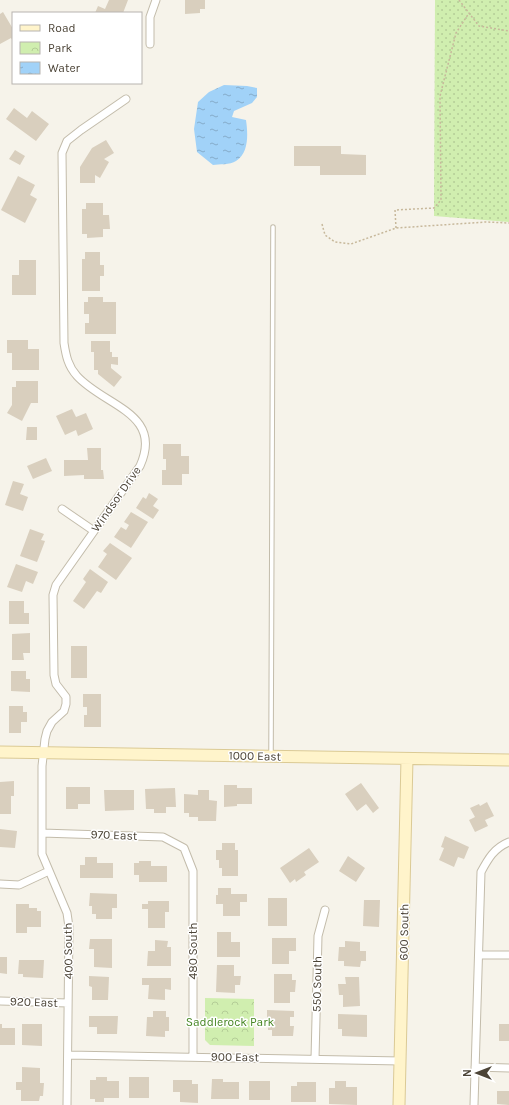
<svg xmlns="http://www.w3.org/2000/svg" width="509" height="1105" viewBox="0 0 509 1105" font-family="Karla,sans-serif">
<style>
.grass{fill:url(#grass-dots)}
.park{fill:url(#park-crowns)}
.water{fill:url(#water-ripples)}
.building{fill:#d9cfbe}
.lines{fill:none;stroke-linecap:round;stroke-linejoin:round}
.lane-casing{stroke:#c3bcab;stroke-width:5.5}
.street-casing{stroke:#c3bcab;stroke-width:9}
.secondary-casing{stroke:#dbca95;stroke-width:13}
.path{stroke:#c7b89b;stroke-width:1.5;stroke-dasharray:2 2;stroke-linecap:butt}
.lane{stroke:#fff;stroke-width:3.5}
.street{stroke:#fff;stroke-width:7}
.secondary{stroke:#fff4cb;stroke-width:11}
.labels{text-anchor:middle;stroke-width:3;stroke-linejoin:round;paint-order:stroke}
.street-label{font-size:12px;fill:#4c4437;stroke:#fff}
.park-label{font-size:12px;fill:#458522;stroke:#fff}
</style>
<defs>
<pattern id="grass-dots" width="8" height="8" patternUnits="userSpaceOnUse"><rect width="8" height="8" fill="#d0eeaf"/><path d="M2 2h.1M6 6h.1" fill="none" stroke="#b4cd97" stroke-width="1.8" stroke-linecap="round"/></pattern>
<pattern id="park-crowns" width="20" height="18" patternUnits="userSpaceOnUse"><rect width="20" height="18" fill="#d0eeaf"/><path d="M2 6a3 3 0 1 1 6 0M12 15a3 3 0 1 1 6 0" fill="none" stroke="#b4cd97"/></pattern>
<pattern id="water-ripples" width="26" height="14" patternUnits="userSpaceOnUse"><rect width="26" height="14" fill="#a1d2f8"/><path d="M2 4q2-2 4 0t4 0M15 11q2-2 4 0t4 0" fill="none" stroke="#85acca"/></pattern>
</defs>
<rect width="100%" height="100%" fill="#f6f3ea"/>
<!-- grass -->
<path class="grass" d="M435,0H509V222L434,216Z"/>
<!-- park -->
<path class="park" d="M205,998L254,999V1046L210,1045L205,1040Z"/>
<!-- water -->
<path class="water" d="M224,85L247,86L257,88V97L252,103L234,111L232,117L246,120C248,134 249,153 236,161C230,165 219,164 213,165L197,152L194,129L198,102L209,92Z"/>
<!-- building -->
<path class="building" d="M109,0H128L123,13H95L98,6L105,9Z
M185,0H205V9H200V13L185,14Z
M3,12L13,29V41L11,38L0,44V14Z
M14,108L27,118L32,111L49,124L36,141L6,119Z
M106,140L114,153L104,159L109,162L100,178L95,175V183H80V167L92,148Z
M294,146H341V154L366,155V175H320V166H294Z
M15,150L25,156L20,165L9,159Z
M18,176L35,185L30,195L37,199L25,223L1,210Z
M86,203H103V215H109L110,229H103V237L87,238V234H82V209H86Z
M85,252H100V265H104V276H100V291H82V259H85Z
M19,260H36V295H12V275H19Z
M88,297H103V302H116V334H85V323H89V314H84V302H88Z
M7,340H28V349H39V370H12V353H7Z
M91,341H110V352H112V357H118V365L111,364V368L122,377L114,387L98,374V370H94V352H91Z
M16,381H38V403H31L22,421L7,413L12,405V387H16Z
M72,409L76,417L86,413L93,429L78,436L76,430L65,435L56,416Z
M27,427H37V440H26Z
M163,444H181V456H189V474H182V485H162V470H166V459H163Z
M87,448H101V470H103L104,479H84V475L64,476V460H88Z
M46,458L52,471L33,479L27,466Z
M13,481L24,484L20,494L28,497L23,511L5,505Z
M149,493L158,499L153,506L159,510L153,519L136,508L143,497L146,499Z
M131,512L148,522L131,548L114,537L121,527L126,530L129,525L124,522Z
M30,529L44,534L41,540L45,541L37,562L20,556Z
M110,543L132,558L116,580L98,567L107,554L103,551Z
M16,564L38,572L33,584L26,581L22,592L7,587Z
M90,569L108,582L101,593L97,591L84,609L73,601L86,582L83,579Z
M9,601H24V613H29V624H9Z
M30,633V653H23L24,660H12V634Z
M71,646H87V678H71Z
M11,671H26V679H30V692L11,691Z
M83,694H101V727H84V715H87V707H83Z
M9,706H23V712H27V722H21V733H9Z
M14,781V796H11V814H0V782Z
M361,783L379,808L373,813L366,804L357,811L345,794Z
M224,785H237V788H252V804H237V806L224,807Z
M66,787H90V804H78V809H66Z
M175,788L176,807H166V813H154V809H146L145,789Z
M104,790H134V810L105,811Z
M198,790H209V800L217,801L216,821H198V817H189V813H184V794L198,795Z
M487,802L494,816L485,820L488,826L475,832L469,820L475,817L470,808L479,804L480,806Z
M0,829L17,831L15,848L0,847Z
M445,836L469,847L464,859L458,857L454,867L439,860L444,848L441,847Z
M222,843H235V850H238V876H222V868H219V860H216V850H222Z
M309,848L319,862L304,872L306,875L296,882L295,879L290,883L280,868Z
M348,856L365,868L356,882L339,871Z
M85,857H97V863H113V878H80V865H85Z
M139,861H151V866H167V882H139V875H134V863H139Z
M218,888H231V894H247V902H240V916H223V904H216V895H218Z
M90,893L117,894V908H112V919H96V914H92V906H89Z
M268,898H287V926H268Z
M364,900H380L379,927L363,926Z
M148,901H169V912H165V928H148V909H142V904H148Z
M16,904H29V908H37V911H41V927H27V933H16Z
M217,932H231V942H240V957H217Z
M272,938H296V951H289V964H272Z
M90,939H112V968L94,967V949H89Z
M155,940L168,941L167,947H171V966H147L148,951H155Z
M345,941L360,942V951H366V961H361L360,967L344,966V961H338L339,947H345Z
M0,957H7V974L0,973Z
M19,960H44L43,978L23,977V974H18Z
M217,965H234V976H241L240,985H235V993L216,992Z
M274,974H292V980H296L295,992H290V1003H274Z
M89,976L109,977L108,1000H92V987L89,986Z
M345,977H359L360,1006L343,1007V995H339L338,984H346Z
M142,978H171V990L165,989V1000L148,999L149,985H142Z
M267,1010L294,1011V1017H290V1026H294L293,1036H272V1030H268V1024H270V1018H267Z
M153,1011H166V1017H169V1031H165V1037L146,1036L147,1017H153Z
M338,1014L367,1015V1037L342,1036V1029H338Z
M89,1016H118L117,1034H97V1027H89Z
M0,1024H2V1028H15V1045H0Z
M22,1024H42V1046L22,1045Z
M499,1024H509V1041H499Z
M22,1067L40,1068V1083H44L43,1096H40L39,1101H21V1090H16V1082H22Z
M96,1077H107V1081H119V1098H104V1102H95V1099H90V1080H96Z
M129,1077H149V1098H129Z
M212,1079H223V1082H239V1099H211Z
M173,1080H192V1084H198V1103L180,1102V1092H173Z
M249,1081H270V1100H249Z
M335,1081H346V1087H357V1105L329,1104V1088H335Z
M297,1082H316V1102H291V1086H297Z
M497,1091H509V1105L497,1104Z"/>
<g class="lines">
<!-- lane casing -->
<g class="lane-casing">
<path id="lane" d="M271,755L273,227"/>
</g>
<!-- street casing -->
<g class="street-casing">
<path id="street" d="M150,44V17L156,0
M62,509L94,531
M42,833L163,837L184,848L193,871V1056
M0,884L19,885L49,871
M479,955H509
M0,1001L68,1003
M68,1055L401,1061
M315,1059L318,936L325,910
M475,1067L509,1068
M67,1105L69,927L67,913L42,854V766L45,739L47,731L52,722L64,711L66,704V697L56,684L54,675L53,595L56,585L140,466C164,413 104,406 77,376C68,366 66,356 64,343L62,153L67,141L81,130L126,99
M474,1105L481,872C488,859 494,848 509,842"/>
</g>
<!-- secondary casing -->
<g class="secondary-casing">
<path id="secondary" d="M0,752L509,760
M399,1105L407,759"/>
</g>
<!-- path -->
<path class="path" d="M459,0L479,26L509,31
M322,224L325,235L335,242L351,244L396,228L486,222L509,223
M396,228L395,210L434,208L441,200L440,96L456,33L469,13"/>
<!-- lane -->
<use href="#lane" class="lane"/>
<!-- street -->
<use href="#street" class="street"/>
<!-- secondary -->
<use href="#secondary" class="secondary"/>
</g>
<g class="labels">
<!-- street labels -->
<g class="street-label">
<text transform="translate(116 499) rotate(-55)" y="4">Windsor Drive</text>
<text transform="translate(255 756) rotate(1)" y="4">1000 East</text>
<text transform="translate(114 835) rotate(2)" y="4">970 East</text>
<text transform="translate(404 932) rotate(-89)" y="4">600 South</text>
<text transform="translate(68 951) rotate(-91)" y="4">400 South</text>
<text transform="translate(193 951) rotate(-90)" y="4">480 South</text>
<text transform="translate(317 984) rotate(-89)" y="4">550 South</text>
<text transform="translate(34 1002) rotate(2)" y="4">920 East</text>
<text transform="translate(235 1057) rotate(1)" y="4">900 East</text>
</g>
<!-- park labels -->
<g class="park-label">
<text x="230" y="1026">Saddlerock Park</text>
</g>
</g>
<!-- legend -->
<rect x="12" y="12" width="130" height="72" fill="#ffffff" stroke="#b7b4af"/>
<rect x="20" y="25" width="20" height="6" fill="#fff4cb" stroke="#b7b4af"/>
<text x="48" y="32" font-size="12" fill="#4c4437">Road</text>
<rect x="20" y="42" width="20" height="12" fill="url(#park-crowns)" stroke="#b7b4af"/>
<text x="48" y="52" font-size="12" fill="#4c4437">Park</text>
<rect x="20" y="62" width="20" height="12" fill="url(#water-ripples)" stroke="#b7b4af"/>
<text x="48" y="72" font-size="12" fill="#4c4437">Water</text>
<!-- north arrow -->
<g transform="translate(477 1073) rotate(270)" stroke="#ffffff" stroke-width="3" paint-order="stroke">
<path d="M0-3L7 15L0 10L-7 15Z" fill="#4c4437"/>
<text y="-6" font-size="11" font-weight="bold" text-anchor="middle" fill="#4c4437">N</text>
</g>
</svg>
